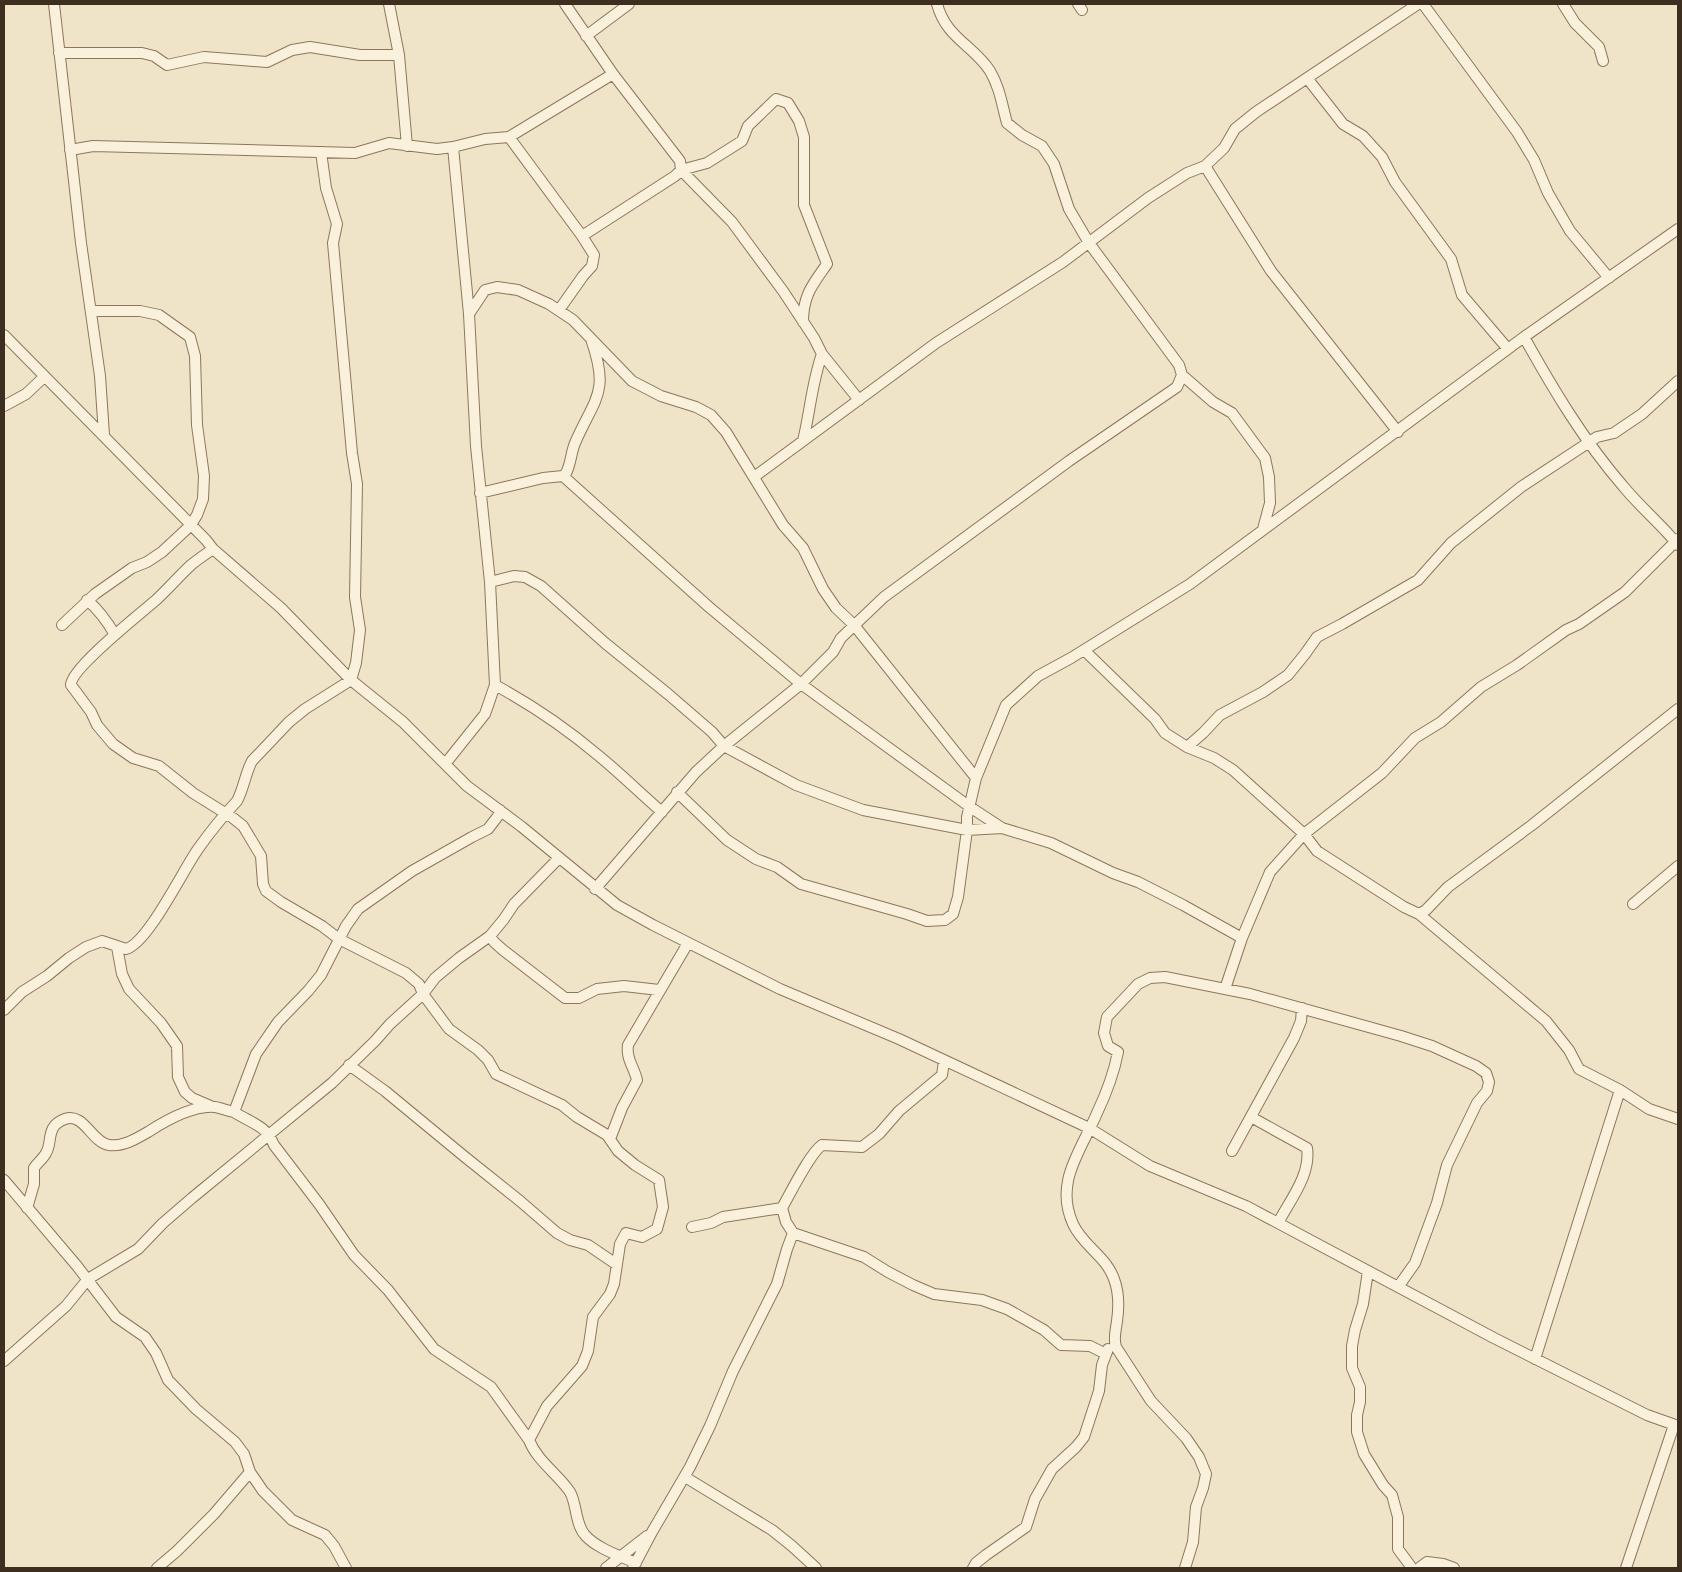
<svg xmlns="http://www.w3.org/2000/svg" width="1682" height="1572" viewBox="0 0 1682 1572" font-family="'Libre Baskerville',serif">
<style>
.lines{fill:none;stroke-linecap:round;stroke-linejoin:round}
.minor-casing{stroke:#8d765c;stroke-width:12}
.minor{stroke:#faf1dc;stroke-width:10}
</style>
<rect width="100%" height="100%" fill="#f0e4c8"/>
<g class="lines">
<!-- minor casing -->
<g class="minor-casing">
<path id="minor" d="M54,4L81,243L100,376L104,435
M389,4L399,55L407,146
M565,4L613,74L680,161L681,170L675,176L582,236
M1078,4L1082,10
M1423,4L1517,132L1534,160L1548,193L1570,231L1609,278
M1563,4L1575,23L1599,47L1603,61
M586,36L629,4
M59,53H142L154,56L167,65L204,57L267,62L292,50L310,47L360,55H399
M1307,78L1343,124L1363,136L1382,157L1395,182L1451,259L1462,295L1508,349
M509,137L582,236L594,255L592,266L583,276L559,310
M70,150L93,146L355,153L389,143L437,149L453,147L485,139L509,137L613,74
M1205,166L1271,271L1398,432
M469,314L485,290L497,287L518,290L549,304L573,320L632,381L661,396L696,407L711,415L726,432L783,525L803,548L823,589L836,608L854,625L976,778
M4,335L206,540L213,549L281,608L351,680L403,722L467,786L522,827L617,905L653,925L780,989L899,1039L1089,1128L1150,1166L1246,1206L1494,1338L1647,1415L1678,1426
M1524,337C1553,389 1584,441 1623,486C1640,507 1661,524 1678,545
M822,354L859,400
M1182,375L1213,402L1232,413L1265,458L1269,477L1270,503L1263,529
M4,406L26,394L44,377
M803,441C810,412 812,382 822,354L814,338L783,291L732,222L681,170L707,163L742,141L748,126L776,99L788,103L799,121L804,137V205L827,264C813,284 803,295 803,322
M563,476L709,607L801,684L970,807L1002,828
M754,477L936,343L1063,262L1148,198L1187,173L1205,166L1224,148L1235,129L1256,112L1418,4
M480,493L543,478L563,476L566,473C571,464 571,452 575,443C595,397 610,393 591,339
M213,549C206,554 198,559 191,565C179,576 168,589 156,600C141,613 70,669 71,685L91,712L97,725L113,744L133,758L159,766L193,793L233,818L243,826L261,856L263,884L266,891L281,902L322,926L339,939L406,973L419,984L423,994L449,1029L478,1050L488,1060L496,1074L562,1105L577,1117L607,1135L618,1151L635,1165L659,1180L663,1207L657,1229L642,1237L626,1233L620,1244L614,1284L610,1294L593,1317L588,1351L582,1366L547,1406L529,1440C537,1461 558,1474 570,1492C577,1504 575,1524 585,1535C596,1548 620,1556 636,1563
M490,582L514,576L525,577L541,586L605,643L668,694L712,732L724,746L796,785L863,810L967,830L1002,828L1051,843L1113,873L1138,882L1183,905L1242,938
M87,600C99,610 107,621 115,635
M62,625L95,594L132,568L147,562L162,552L191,525L197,515L203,499L204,476L197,425L195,356L190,337L159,315L140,311H91
M1084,650L1155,719L1165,733L1187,747L1214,758L1233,770L1304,834L1317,851L1404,907L1419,914L1426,910L1448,887L1532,825L1678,709
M495,685C532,705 567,729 599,756C621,774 641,794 662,812
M1187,747L1203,733L1220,715L1263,692L1288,675L1305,654L1317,637L1342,624L1418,580L1451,543L1521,487L1597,437L1614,433L1642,414L1678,381
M445,764L485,714L495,685L490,582L476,446L469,314L453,147
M677,792L727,840L756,859L777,867L801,884L907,914L927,921L945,920L953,914L958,897L967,830V817L976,778L1006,705L1038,676L1071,658L1190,584L1524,337L1678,229
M500,810L498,816L488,829L472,837L412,871L358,909L346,926L321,975L308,991L278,1022L256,1054L234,1112C251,1123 266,1125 274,1145L319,1204L354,1255L388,1290L434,1349L491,1387L529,1440
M595,889L696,772L724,746L801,684L833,652L841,638L884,597L1069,461L1177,387L1182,375L1179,365L1089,243L1069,209L1054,164L1042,146L1022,135L1007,123C1002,105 1000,88 990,71C973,45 946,38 937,4
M1633,904L1678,866
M1419,914L1546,1021L1569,1050L1579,1069L1620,1090L1649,1109L1678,1119
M490,936L494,942L503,950L565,998H579L597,989L624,986L659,990
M117,947L122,974L129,989L161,1023L177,1046L178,1077L185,1092L192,1098L213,1107
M1225,989L1242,938L1270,872L1304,834L1382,773L1415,738L1441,722L1481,687L1517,665L1566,630L1579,624L1625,592L1678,539
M4,1010L22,992L47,976L69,958L86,947L102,941L126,949C148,943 183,870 198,849C210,832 223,816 237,801C244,788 245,774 252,761L289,722L305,709L351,680L356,663L360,630L355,597L357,484L352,453L333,243L337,224L326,188L321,152
M349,1065L385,1091L465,1157L520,1201L557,1233L570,1240L588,1245L616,1264
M1251,1117L1307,1148C1311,1175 1290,1200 1278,1223
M610,1139L622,1108L637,1080C634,1067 626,1059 628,1045L688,943
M1232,1151L1294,1038L1301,1021L1302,1008
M4,1180L77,1266L116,1317L145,1337L156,1353L168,1380L196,1409L235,1442L244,1454L250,1472L263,1491L292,1520L325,1535L334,1546L346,1568
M27,1208L34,1184V1168C37,1163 43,1159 46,1153C53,1142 45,1126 65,1119C84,1112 92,1143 109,1145C123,1147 136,1139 148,1132C165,1121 194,1105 215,1107C221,1108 228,1111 234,1112
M692,1227L711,1223L723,1217L782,1208
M793,1233L864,1257L888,1272L913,1285L934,1294L982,1300L1007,1309L1044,1330L1061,1345L1090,1346L1106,1354
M1368,1271L1363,1304L1355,1330L1352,1346V1368L1360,1387V1402L1357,1415V1432L1364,1454L1383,1485L1392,1495L1398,1517V1549L1412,1568
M1535,1359L1620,1090
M4,1361L66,1306L88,1279L138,1249L163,1223L192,1198L332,1083L375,1041L390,1024L423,994L435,978L459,958L490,936L504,919L514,904L559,858
M685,1477L772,1530L792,1546L816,1568
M157,1568L177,1551L214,1514L250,1472
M606,1568L647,1536
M633,1568L652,1532L690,1467L710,1426L733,1371L777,1284L787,1249L793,1233L786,1222L782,1208C790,1194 810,1153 822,1145L862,1147L879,1134L899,1111L942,1075L944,1061
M973,1568L976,1563L986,1555L1026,1527L1035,1499L1052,1469L1076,1447L1084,1437L1099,1391L1102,1365L1108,1349
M1185,1568L1193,1542L1196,1507L1203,1488L1206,1474L1199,1457L1186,1438L1151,1401L1116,1347C1113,1338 1116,1330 1117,1321C1119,1307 1119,1292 1114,1279C1106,1256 1083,1246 1073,1224C1054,1182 1081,1151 1097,1113C1106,1094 1114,1073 1118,1052L1108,1046L1104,1033L1107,1017L1138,984L1150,978L1165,977L1250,994L1401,1036L1432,1046L1476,1066L1486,1073L1489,1082L1487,1091L1477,1103L1447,1165L1437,1203L1415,1263L1398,1287
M1419,1568L1427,1562L1443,1564L1454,1568
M1626,1568L1674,1425"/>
</g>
<!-- minor -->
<use href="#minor" class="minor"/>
</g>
<!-- border -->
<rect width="1682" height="1572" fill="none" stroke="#3d2e20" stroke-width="10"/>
</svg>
